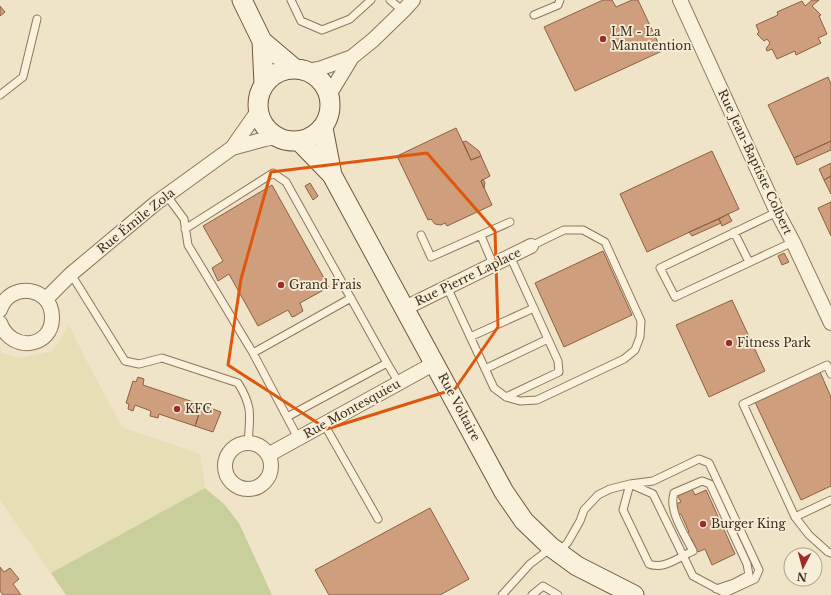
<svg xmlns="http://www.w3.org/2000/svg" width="831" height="595" viewBox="0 0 831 595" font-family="'Libre Baskerville',serif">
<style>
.farmland{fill:#e6deb5}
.green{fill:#c9cf9b}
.building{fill:#cf9f7d;stroke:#8d5f41}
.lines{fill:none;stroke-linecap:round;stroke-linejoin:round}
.lane-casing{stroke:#8d765c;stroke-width:9}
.street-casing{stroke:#8d765c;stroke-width:16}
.secondary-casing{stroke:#6f573f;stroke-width:21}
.lane{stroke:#faf1dc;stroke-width:7}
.street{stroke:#faf1dc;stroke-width:14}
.secondary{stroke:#faf1dc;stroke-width:19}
.marked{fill:none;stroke:#df570d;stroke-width:3;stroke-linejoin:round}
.poi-dot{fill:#9e2a2b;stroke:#f7eed8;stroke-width:1.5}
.labels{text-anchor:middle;stroke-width:3.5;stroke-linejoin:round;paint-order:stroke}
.poi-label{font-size:12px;fill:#3d2e20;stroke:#f7eed8;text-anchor:start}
.street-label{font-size:12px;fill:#3d2e20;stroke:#f7eed8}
</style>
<rect width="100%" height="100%" fill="#f0e4c8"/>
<!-- farmland -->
<path class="farmland" d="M69,325L85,358L122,427L200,454L205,488L51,573L0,500V350L2,353L19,358L53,351Z"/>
<!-- green -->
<path class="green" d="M205,488L224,504L239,523L272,595H66L51,573Z"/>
<!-- building -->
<path class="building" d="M603,0H612L616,7L632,0H638L662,51L575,91L544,27Z
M812,0H819L812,6L821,15L819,16L827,34L818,38L821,43L796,55L795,51L777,59L772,49L767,51L766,49L770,43L767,39L764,41L757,34L759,32L756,25L778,15L777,12L802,1L805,6Z
M0,6L5,12L0,16Z
M828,77L831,84V141L794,158L768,105Z
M456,128L471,160L481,156L490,176L481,181L492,205L447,226L445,223L441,225L435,224L431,219L428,220L397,156Z
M466,141L479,151L481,156L471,160L463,142Z
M831,141V150L797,165L794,158Z
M712,151L739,209L647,252L620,194Z
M831,163V176L824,180L819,169Z
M831,176V194L824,180Z
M483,179L485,183L484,188L481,181Z
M310,183L318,196L313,200L305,186Z
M272,185L329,287L300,303L303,311L295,316L292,317L288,310L258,326L229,274L218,281L212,268L223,261L203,226Z
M831,202V236L818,208Z
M728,214L732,221L722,226L719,219Z
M719,219L721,223L692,236L689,232Z
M603,251L632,315L564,347L535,283Z
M784,253L789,262L782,265L778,256Z
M732,300L765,371L709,397L676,325Z
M820,372L831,397V486L801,500L755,402Z
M138,377L144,379L143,385L202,405L195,426L159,414L158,418L150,416L151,411L135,405L133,411L128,409L129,404L126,403L133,381L136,382Z
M202,405L221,412L213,432L195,426Z
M692,489L695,495L706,490L735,554L712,565L705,549L698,552L691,538L689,539L686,533L689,532L681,514L678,515L675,510L678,508L676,504L681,502L678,496Z
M430,508L469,579L440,595H329L315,570Z
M0,567L4,572L10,568L19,579L13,584L21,595H3L0,591Z"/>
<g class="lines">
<!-- lane casing -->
<g class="lane-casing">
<path id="lane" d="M291,0L301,21L322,30L350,19L371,0
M390,0L403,11
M534,15L558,5L560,0
M0,95L23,77L37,19
M167,196L184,219L188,245L253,353L298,438
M777,212L660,268L675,297L793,242
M185,229L273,173L286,182L387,363L399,383
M734,232L749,262
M421,235L431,257L510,222
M481,236L493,264
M71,274L125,361L139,364L162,358L238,383C253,407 250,416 248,443
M447,287L494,388L506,397L520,401L537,400L624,359L635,350L640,337L641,321L605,242L583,230H564L531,246
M470,337L534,308
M253,353L351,298
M485,369L548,339
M831,374L827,365L743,404L795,517L809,535L828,552L831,553
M506,397L559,372L558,361L510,256
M287,417L387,363
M324,424L378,519
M630,484L623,510L649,564C664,570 679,557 693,551C685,535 668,511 674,493L702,481L710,484L747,564L749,575L734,583L716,589
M795,517L831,500
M559,552L568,542L580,521L584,510L598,495L610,489L630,484L653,481L699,459L709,463L759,570L755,579L725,593L693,576L653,494L630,484
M502,595L530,564L551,548
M532,595L543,586L558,595"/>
</g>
<!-- street casing -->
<g class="street-casing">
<path id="street" d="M680,0L777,212L793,242L831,323
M306,71L319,69L352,57L373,40L403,11L413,0
M329,95L352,57
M232,148L265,139L276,137
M46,299L71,274L156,203L232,148L258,111
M405,308L531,246
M0,310C9,281 52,286 52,317C53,347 12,354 0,323
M225 466a23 23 0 1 1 46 0a23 23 0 1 1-46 0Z
M268,455L435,363"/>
</g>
<!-- secondary casing -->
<g class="secondary-casing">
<path id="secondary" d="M242,0L262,41L264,84
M262,41L295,69
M258 105a36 36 0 1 1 72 0a36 36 0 1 1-72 0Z
M323,128L332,175
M299,141L332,175L504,492L524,521L551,547L577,566L634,595"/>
</g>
<!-- lane -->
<use href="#lane" class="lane"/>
<!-- street -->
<use href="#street" class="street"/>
<!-- secondary -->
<use href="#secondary" class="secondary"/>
</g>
<!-- marked area -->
<path class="marked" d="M427,153L495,231L498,327L455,389L327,429L228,365L241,279L271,172Z"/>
<!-- markers -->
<g class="poi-dot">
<circle cx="603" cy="39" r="4"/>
<circle cx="281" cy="285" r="4"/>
<circle cx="729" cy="343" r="4"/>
<circle cx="177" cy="409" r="4"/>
<circle cx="703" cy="524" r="4"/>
</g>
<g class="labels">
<!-- poi labels -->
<g class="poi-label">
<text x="611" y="36">LM - La<tspan x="611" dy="14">Manutention</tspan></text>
<text x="289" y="289">Grand Frais</text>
<text x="737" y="347">Fitness Park</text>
<text x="185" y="413">KFC</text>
<text x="711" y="528">Burger King</text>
</g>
<!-- street labels -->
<g class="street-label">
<text transform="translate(755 162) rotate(65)" y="4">Rue Jean-Baptiste Colbert</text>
<text transform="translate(136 221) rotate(-39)" y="4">Rue Émile Zola</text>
<text transform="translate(468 277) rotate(-26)" y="4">Rue Pierre Laplace</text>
<text transform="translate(459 407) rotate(62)" y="4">Rue Voltaire</text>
<text transform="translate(352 409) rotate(-29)" y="4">Rue Montesquieu</text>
</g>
</g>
<!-- north arrow -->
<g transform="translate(803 567) rotate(186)"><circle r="19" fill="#f7eed8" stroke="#ada18e"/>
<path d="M0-3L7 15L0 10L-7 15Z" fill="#9e2a2b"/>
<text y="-6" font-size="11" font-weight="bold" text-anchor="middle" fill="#3d2e20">N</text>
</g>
</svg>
